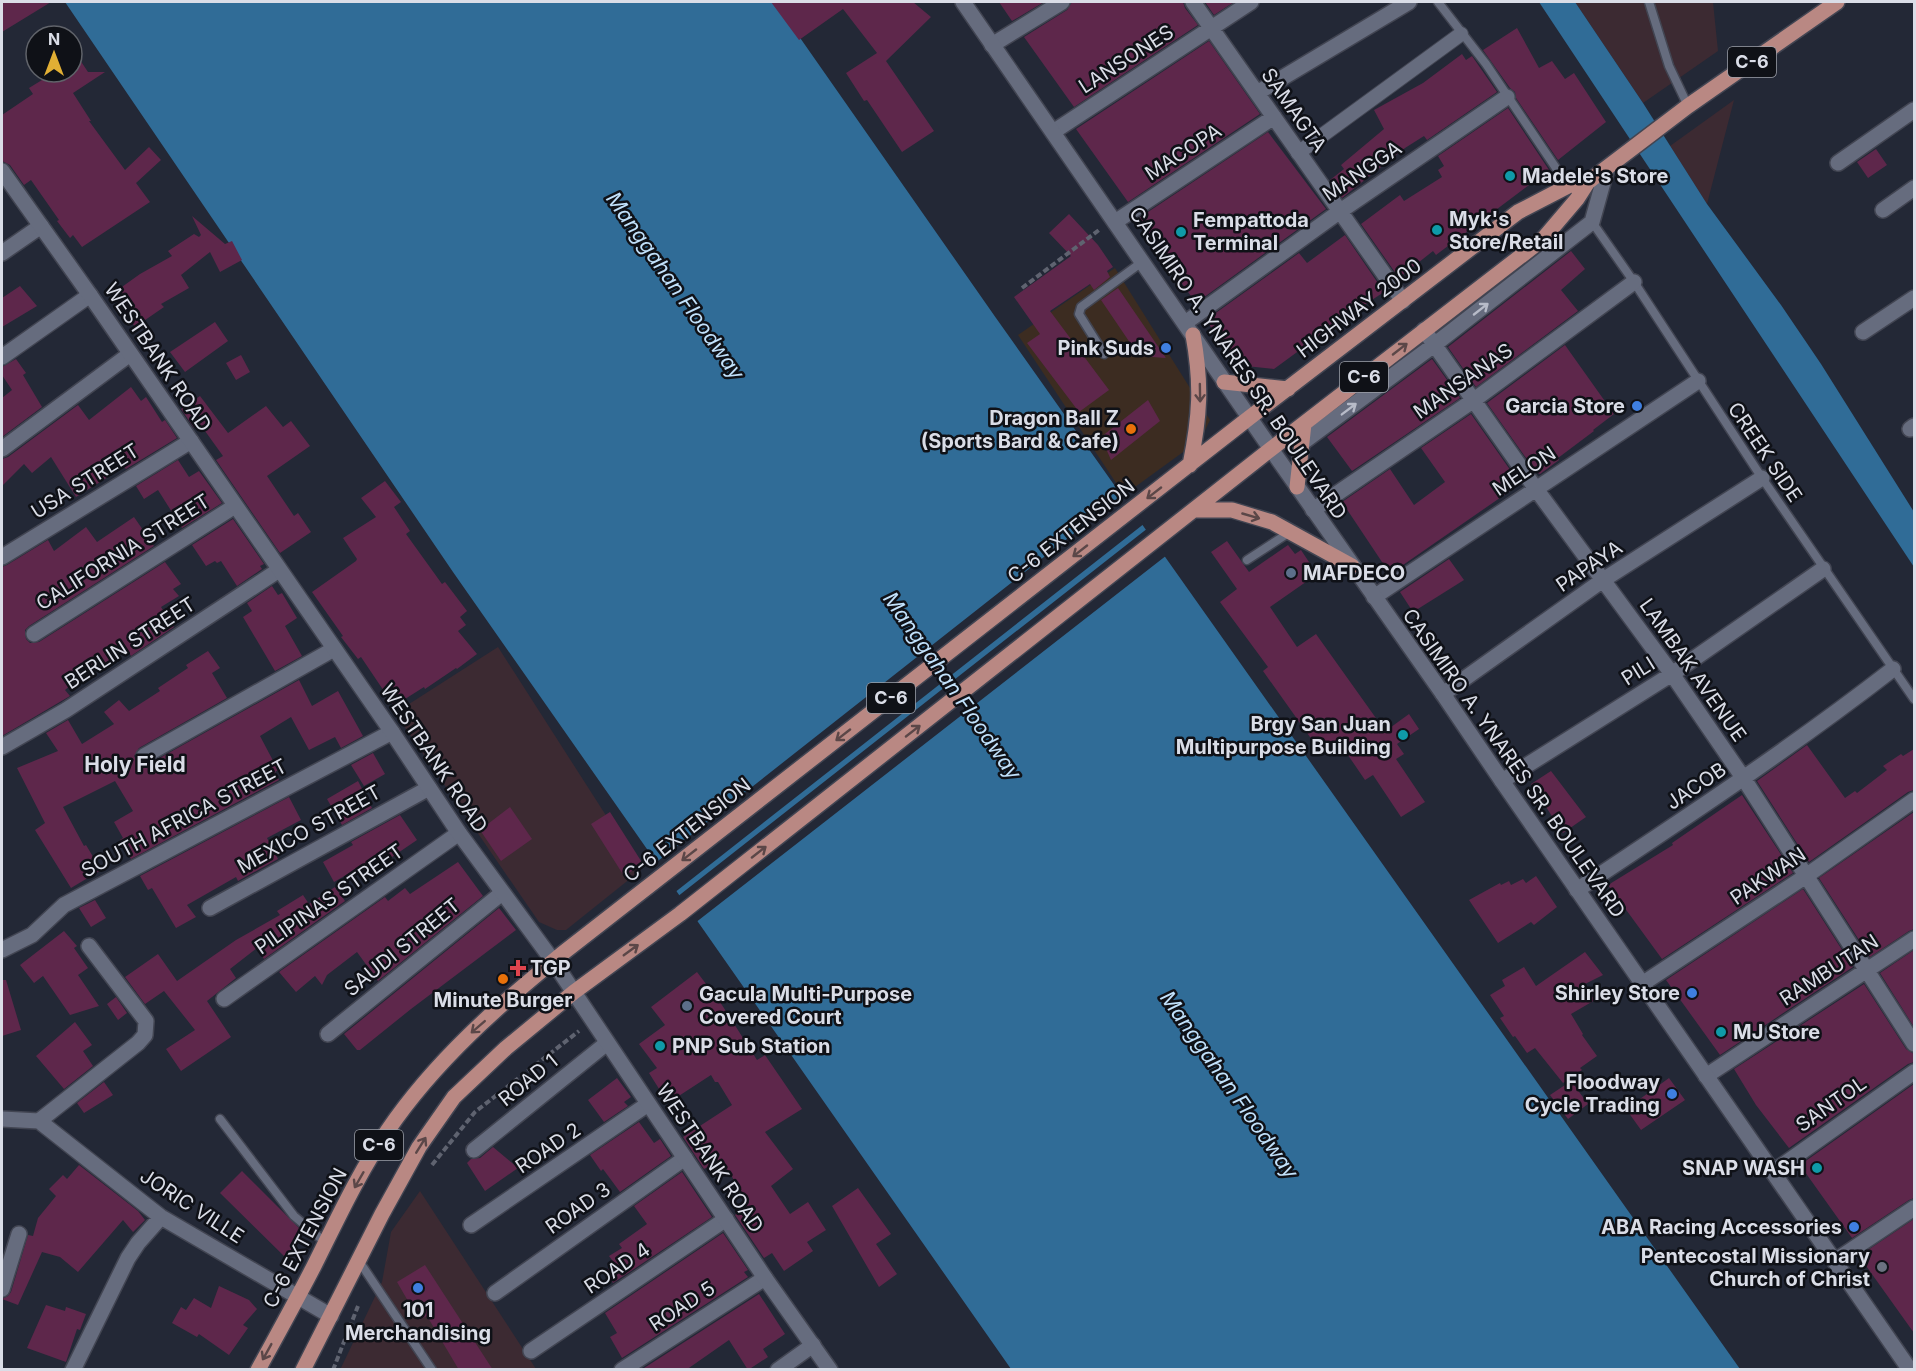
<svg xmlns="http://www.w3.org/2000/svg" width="1916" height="1371" viewBox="0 0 1916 1371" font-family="Inter,sans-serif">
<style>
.commercial{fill:#3c2c21}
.industrial{fill:#3c2a32}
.water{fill:#306c97}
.pier{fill:#232836}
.building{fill:#5e274b}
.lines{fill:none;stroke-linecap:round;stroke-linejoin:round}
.service-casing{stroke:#424552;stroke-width:11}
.pedestrian-casing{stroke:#424552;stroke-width:16}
.minor-casing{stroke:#424552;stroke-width:18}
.tertiary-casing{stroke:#424552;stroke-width:18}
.secondary-casing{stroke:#424552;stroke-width:18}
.primary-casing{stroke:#424552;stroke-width:18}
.path{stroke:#5f6370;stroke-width:4;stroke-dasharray:6 3;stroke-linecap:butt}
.service{stroke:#666c7e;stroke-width:8}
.pedestrian{stroke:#666c7e;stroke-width:14}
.minor{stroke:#666c7e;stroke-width:15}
.tertiary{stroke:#666c7e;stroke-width:15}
.secondary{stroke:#666c7e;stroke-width:15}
.primary{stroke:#b98883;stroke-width:15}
.oneway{stroke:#b7bbc8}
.oneway2{stroke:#5b4748}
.culture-dot{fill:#0f9aa8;stroke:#0f1117;stroke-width:2}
.shop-dot{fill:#3f7fe0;stroke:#0f1117;stroke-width:2}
.food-dot{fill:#e8710a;stroke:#0f1117;stroke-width:2}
.service-dot{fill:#5c6f8a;stroke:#0f1117;stroke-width:2}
.health-dot{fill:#e0444e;stroke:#0f1117;stroke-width:2}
.worship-dot{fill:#6b7280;stroke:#0f1117;stroke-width:2}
.labels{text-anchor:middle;stroke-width:5;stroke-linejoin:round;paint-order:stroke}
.shield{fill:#0f1117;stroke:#9da0a9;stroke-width:1.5}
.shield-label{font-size:18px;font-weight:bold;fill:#dadde7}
.street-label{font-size:20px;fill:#dadde7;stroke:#0f1117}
.poi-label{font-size:20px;font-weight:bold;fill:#dadde7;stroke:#0f1117;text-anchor:end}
.water-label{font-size:21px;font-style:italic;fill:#c2e2fc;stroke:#0f1117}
.neighbourhood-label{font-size:21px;font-weight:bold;fill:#dadde7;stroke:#0f1117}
</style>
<rect width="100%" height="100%" fill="#232836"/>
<!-- commercial -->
<path class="commercial" d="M1115,268L1210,420L1201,439L1124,495L1018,335Z"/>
<!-- industrial -->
<path class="industrial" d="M1575,2H1713L1718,51L1643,103Z
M1734,100L1707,204L1670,146Z
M498,647L641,870L566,930H557L539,922L395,713Z
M420,1191L536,1369L340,1370L382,1282L391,1232Z"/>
<!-- water -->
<path class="water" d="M65,2H775L996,318L1740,1369H1011L453,572Z
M1539,2H1575L1643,103L1707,204L1781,305L1821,364L1914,512V567Z"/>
<!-- pier -->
<path class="pier" d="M1124,494L1145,523L674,893L654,864Z
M1148,528L1167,555L695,923L677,897Z"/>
<!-- building -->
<path class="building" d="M2,2H51L2,32Z
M771,2H913L931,17L886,61L934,131L902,152L867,100L864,101L846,73L877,53L843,9L799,40Z
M999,2H1044L1012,21Z
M1072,2H1183L1185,8L1198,25L1074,107L1024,37L1067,10Z
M1205,2H1234L1214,15Z
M1517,28L1539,68L1552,61L1565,79L1574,73L1606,122L1558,160L1516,98L1515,92L1510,88L1483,50Z
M1209,41L1260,114L1128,202L1076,129Z
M72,48L88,72H105L73,93L91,121H89L125,170L149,147L161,160L136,183L150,202L82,247L73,235L70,238L57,221L59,220L31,180L24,185L10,165L2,161V115L33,94L29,88L55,72H72Z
M1462,54L1466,60L1472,56L1497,92L1427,140L1424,136L1405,148L1342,198L1330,180L1344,169L1341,165L1384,129L1374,110L1423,83Z
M1508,108L1549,170L1436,255L1433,251L1399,278L1361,224L1400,195L1404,201L1442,177L1438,170L1444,166L1438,156Z
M1268,132L1326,209L1196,303L1136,220Z
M1876,149L1887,165L1868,178L1857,162Z
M1069,214L1098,245L1113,267L1107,271L1110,277L1094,290L1090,284L1050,311L1109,390L1079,412L1027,343L1040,334L1014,297L1071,256L1049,233Z
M192,216L225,244L232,241L242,260L220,272L210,252L181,275L189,288L161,304L164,307L135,327L112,294L140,274L172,256L168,251L194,234L199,237L201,235Z
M1345,235L1384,292L1334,325L1274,369L1236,365L1206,320L1299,253L1307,263Z
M1571,251L1585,269L1561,290L1578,311L1476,387L1448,347Z
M20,286L37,306L2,327V298Z
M1118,288L1166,358L1139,356L1101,300Z
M215,322L228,341L185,372L170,352Z
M1565,345L1614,414L1593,430L1594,431L1558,458L1559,460L1540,474L1536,472L1487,403Z
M241,355L250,372L236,380L226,363Z
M16,359L26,373L23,375L42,407L2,437V398L12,390L2,375V367Z
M1432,359L1460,398L1352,471L1327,437Z
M131,387L141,401L146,397L162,422L165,420L177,438L126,469L124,467L76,497L51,457L32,473L24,464L2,486V459L8,457L78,405L89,420Z
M200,396L228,433L266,406L283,427L291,421L310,446L267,476L294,516L298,513L311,532L280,553L216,460L223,456L200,424L194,428L181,409Z
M1148,400L1160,421L1111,460L1101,437Z
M1471,414L1520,484L1390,574L1342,502L1390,469L1414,505L1445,482L1421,448Z
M178,460L189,477L199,471L222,503L182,528L158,490L144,499L136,486Z
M385,481L401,502L394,507L410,531L406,534L442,584L445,582L467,611L460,617L466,625L458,631L477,654L457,669L456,668L425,689L424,687L394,706L361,657L358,659L341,637L343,636L312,592L356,561L357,559L343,538L376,517L361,498Z
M134,517L154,546L29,626L25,630L26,639L30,643L39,642L165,562L181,584L173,589L179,596L161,607L174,627L131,656L127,649L71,685L65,690L70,696L2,736V567L7,565L48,540L54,551L86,527L97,542Z
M233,519L264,564L260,566L262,569L237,586L221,561L217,563L215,561L206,566L192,545Z
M1227,541L1249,572L1288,545L1295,554L1301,550L1311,565L1306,568L1313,577L1270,607L1297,647L1316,634L1383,728L1385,727L1387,730L1409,714L1419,729L1397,744L1404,754L1396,759L1425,802L1401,817L1373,775L1365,780L1339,742L1322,754L1263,671L1268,667L1220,602L1237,589L1211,552Z
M1449,559L1464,580L1413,612L1400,592Z
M272,586L278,595L282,593L297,618L285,626L302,656L275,671L243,617L252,611L247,603Z
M208,651L220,668L212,673L227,698L139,748L134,756L139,764H149L299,680L312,706L338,691L363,736L341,748L335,737L309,750L291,717L260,736L278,770L275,772L279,780L131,859L120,840L123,838L114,822L133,811L115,781L63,807L84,846L86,845L101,870L71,888L35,830L45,823L17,768L58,751L46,733L68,720L82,744L114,724L104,712L119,700L129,711L160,691L158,688L188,668L186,665Z
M1807,745L1845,798L1855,791L1857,793L1887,770L1883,766L1901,754L1903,756L1914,749V790L1908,792L1809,862L1757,781Z
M373,753L385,774L364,786L351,765Z
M1551,771L1586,817L1563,833L1531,784Z
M358,781L372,808L342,825L327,799Z
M1742,795L1793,873L1662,959L1608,885L1673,845L1672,843Z
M289,797L301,820L267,838L278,859L238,881L236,877L187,905L196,917L176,928L152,888L148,890L140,876Z
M510,807L532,839L501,861L480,830Z
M610,812L643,864L624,876L591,824Z
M1914,812V929L1909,931L1870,957L1819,878Z
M400,815L417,840L367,874L362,866L334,882L323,862L353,845L351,842Z
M458,862L483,896L378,981L357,952L327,975L322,985L315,976L296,992L279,972L385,897L388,901L405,888L410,894Z
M1536,876L1557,907L1534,925L1531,922L1498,943L1469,900L1500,883L1501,885L1509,881L1511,885L1523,879L1526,883Z
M335,887L345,901L264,959L257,948L230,969L236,978L207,1001L231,1037L181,1071L166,1049L195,1030L164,991L145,1004L125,977L158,954L177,981L236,940L280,915L277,911L303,895L309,904Z
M1803,889L1853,967L1720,1055L1666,980Z
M95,900L106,918L91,927L79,908Z
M499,908L516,930L411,1009L360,1050H357L344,1034Z
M64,931L77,946L74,948L88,968L78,975L99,1006L70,1015L43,976L34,983L20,965Z
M1914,950V1027L1880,973Z
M1585,952L1603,975L1583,985L1595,1000L1571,1014L1583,1034L1582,1035L1597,1056L1580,1068L1582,1070L1563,1083L1535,1048L1527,1053L1515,1036L1513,1037L1500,1018L1504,1016L1490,995L1505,986L1502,980L1524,967L1536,986Z
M697,972L722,1005L757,1060L765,1055L802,1109L765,1132L793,1169L771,1186L790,1214L808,1202L826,1230L807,1242L813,1251L784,1271L772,1253L764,1258L735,1215L749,1203L721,1160L704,1169L683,1137L732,1105L718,1082H715L711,1075L668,1103L649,1073L657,1068L639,1044L665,1025L651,1007Z
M2,980H6L21,1030L2,1036Z
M1864,984L1906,1049L1914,1054V1062L1908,1064L1789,1148L1756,1105L1734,1069Z
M116,997L127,1013L118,1020L107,1004Z
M75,1022L92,1045L83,1051L93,1066L64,1089L36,1056Z
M617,1078L631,1097L624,1102L628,1106L604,1122L588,1100Z
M1669,1078L1685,1100L1641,1130L1626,1109Z
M1571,1081L1588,1104L1568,1119L1550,1095Z
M104,1082L113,1095L84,1113L77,1103Z
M1914,1084V1198L1909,1200L1852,1238L1800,1165Z
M639,1122L654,1143L660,1139L671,1156L620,1192L603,1169L601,1171L590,1155Z
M493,1147L518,1168L485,1191L467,1163L471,1159L480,1158Z
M79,1165L138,1211L145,1220L133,1232L123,1220L78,1272L60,1257L42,1252L18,1305L2,1299L8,1296L11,1292L28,1235L33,1236L38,1218L56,1196L49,1189L63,1175L67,1179Z
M242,1171L302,1231L286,1258L220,1193Z
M682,1172L712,1217L613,1283L605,1271L615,1264L609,1256L622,1248L619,1244L647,1224L634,1206Z
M858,1188L891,1234L876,1244L897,1274L879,1287L832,1206Z
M1914,1219V1333L1859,1256Z
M723,1233L748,1270L744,1272L748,1277L622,1358L610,1337L617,1333L605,1313Z
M425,1265L493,1370H459L427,1316L419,1320L397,1282Z
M219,1286L249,1300L257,1309L243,1325L248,1328L229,1355L199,1334L197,1337L172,1323L181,1307L186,1310L194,1298L211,1308Z
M759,1294L785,1334L763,1349L768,1357L748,1370L729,1340L686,1370H641Z
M46,1305L65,1311L66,1307L86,1314L80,1330L77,1329L66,1362L27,1348Z"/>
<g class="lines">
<!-- service casing -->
<g class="service-casing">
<path id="service" d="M1438,2L1486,64L1568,186
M1649,2L1669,66L1688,106
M1592,222L1634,282L1762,478L1914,699
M1104,354L1079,314L1081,307L1142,262
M1247,560L1290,532
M220,1119L294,1216L326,1243
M359,1261L432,1370"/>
</g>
<!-- pedestrian casing -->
<g class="pedestrian-casing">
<path id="pedestrian" d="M1298,153L1461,34"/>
</g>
<!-- minor casing -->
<g class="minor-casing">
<path id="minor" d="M1193,2L1403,301
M992,45L1062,2
M1257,93L1409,2
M1053,132L1251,2
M1838,163L1914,110
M1883,210L1914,188
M1115,222L1274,117
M2,253L41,226
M1185,323L1339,212L1507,97
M1424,330L1536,489L1672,674L1744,779L1914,1044
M1863,332L1914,298
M2,357L90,295
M1910,429L1914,426
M1302,443L1434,345L1592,222L1607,168
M2,449L130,354
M1313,510L1474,400L1634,282
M2,557L191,441
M1374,597L1698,381
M34,634L235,506
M1443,694L1603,580L1762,478
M2,747L66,710L279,570
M144,756L334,649
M1502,781L1672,674L1823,569
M1577,890C1684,819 1791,748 1893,669
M210,908L429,788
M2,950L32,935L64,905L392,732
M1642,984L1806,876L1914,800
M224,999L459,833
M328,1034L502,893
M1706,1076L1914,939
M2,1119L39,1121L161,1217L331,1316
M39,1121L138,1043L145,1035L146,1021L89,946
M474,1150L607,1043
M1773,1172L1914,1072
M471,1225L648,1104
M1835,1261L1914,1208
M2,1289L19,1234
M495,1293L685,1158
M531,1351L726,1219
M73,1370L128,1258L138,1243L161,1217
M622,1370L765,1278
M778,1370L813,1345"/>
</g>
<!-- tertiary casing -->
<g class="tertiary-casing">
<path id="tertiary" d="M2,171L90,295L392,732L459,833L553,961L765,1278L830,1370"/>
</g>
<!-- secondary casing -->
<g class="secondary-casing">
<path id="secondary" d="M963,2L1271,449L1443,694L1502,781L1910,1370"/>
</g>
<!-- primary casing -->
<g class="primary-casing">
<path id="primary" d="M1224,382L1288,389
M1190,465C1200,416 1202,384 1193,335
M1297,487L1304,424
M1194,510H1232L1272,522L1352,566
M258,1370C277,1335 296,1301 314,1266C337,1220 359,1172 388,1130C435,1061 499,1005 563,953L1249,418L1518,212L1568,186L1588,182
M303,1370L382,1214L419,1147L454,1097L506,1048L574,992L680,914L1271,449L1543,239L1577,199L1588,182L1688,106L1837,2"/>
</g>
<!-- path -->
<path class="path" d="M1022,288L1099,230
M432,1165L475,1112L579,1031
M333,1370L358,1306"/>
<!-- service -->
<use href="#service" class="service"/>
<!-- pedestrian -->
<use href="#pedestrian" class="pedestrian"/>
<!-- minor -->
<use href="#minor" class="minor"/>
<!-- tertiary -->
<use href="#tertiary" class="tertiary"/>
<!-- secondary -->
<use href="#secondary" class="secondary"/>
<!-- primary -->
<use href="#primary" class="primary"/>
</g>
<!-- one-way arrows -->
<defs><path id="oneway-shaft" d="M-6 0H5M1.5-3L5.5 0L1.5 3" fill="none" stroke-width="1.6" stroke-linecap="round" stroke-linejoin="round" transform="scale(1.5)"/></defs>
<g class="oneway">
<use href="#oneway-shaft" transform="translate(1481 309) rotate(-38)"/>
<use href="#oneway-shaft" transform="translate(1349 409) rotate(-37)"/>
</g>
<g class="oneway2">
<use href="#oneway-shaft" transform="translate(1400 349) rotate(-38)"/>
<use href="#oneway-shaft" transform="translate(1200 393) rotate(89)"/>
<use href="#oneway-shaft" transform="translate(1154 493) rotate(142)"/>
<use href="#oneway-shaft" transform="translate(1251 516) rotate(16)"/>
<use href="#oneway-shaft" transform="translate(1080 551) rotate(142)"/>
<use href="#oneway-shaft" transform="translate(913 731) rotate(-38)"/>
<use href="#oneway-shaft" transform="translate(843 735) rotate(142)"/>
<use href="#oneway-shaft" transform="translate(759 852) rotate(-38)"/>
<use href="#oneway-shaft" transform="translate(689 855) rotate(142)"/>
<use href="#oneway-shaft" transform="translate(631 950) rotate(-36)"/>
<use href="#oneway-shaft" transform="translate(478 1027) rotate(139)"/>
<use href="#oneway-shaft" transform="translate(421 1145) rotate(-58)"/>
<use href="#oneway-shaft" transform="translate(359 1180) rotate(120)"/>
<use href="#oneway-shaft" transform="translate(267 1352) rotate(119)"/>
</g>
<!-- markers -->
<g class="culture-dot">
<circle cx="1510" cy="176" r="6"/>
<circle cx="1437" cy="230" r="6"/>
<circle cx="1181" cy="232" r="6"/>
<circle cx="1403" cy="735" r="6"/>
<circle cx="1721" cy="1032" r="6"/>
<circle cx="660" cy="1046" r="6"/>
<circle cx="1817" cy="1168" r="6"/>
</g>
<g class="shop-dot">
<circle cx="1166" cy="348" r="6"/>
<circle cx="1637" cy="406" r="6"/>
<circle cx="1692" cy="993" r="6"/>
<circle cx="1672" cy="1094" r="6"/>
<circle cx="1854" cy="1227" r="6"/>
<circle cx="418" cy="1288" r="6"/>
</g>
<g class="food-dot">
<circle cx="1131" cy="429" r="6"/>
<circle cx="503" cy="979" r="6"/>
</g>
<g class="service-dot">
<circle cx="1291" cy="573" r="6"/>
<circle cx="687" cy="1006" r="6"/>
</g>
<path class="health-dot" d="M515 959h6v6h6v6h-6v6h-6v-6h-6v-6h6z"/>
<circle class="worship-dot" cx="1882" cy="1267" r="6"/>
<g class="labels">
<!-- shield labels -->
<g class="shield">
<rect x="1728" y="47" width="48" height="30" rx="4.5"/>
<rect x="1340" y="362" width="48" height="30" rx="4.5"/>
<rect x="867" y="683" width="48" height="30" rx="4.5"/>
<rect x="355" y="1130" width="48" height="30" rx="4.5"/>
</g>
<g class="shield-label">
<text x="1752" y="68">C-6</text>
<text x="1364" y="383">C-6</text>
<text x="891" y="704">C-6</text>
<text x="379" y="1151">C-6</text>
</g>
<!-- street labels -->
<g class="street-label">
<text transform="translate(1126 59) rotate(-33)" y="7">LANSONES</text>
<text transform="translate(1294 110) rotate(55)" y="7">SAMAGTA</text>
<text transform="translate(1183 152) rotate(-33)" y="7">MACOPA</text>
<text transform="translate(1362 171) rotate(-34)" y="7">MANGGA</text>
<text transform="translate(1359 308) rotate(-37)" y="7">HIGHWAY 2000</text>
<text transform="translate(158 357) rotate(56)" y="7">WESTBANK ROAD</text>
<text transform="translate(1238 363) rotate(56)" y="7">CASIMIRO A. YNARES SR. BOULEVARD</text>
<text transform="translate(1463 381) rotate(-35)" y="7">MANSANAS</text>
<text transform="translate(1765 452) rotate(56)" y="7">CREEK SIDE</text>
<text transform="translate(1524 471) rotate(-34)" y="7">MELON</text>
<text transform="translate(85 481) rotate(-32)" y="7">USA STREET</text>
<text transform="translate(1071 531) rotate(-38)" y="7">C-6 EXTENSION</text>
<text transform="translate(123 552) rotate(-32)" y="7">CALIFORNIA STREET</text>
<text transform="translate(1589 566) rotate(-34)" y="7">PAPAYA</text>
<text transform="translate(130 643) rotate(-33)" y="7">BERLIN STREET</text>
<text transform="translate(1693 670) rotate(55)" y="7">LAMBAK AVENUE</text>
<text transform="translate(1638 671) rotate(-32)" y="7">PILI</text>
<text transform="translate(434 758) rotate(56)" y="7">WESTBANK ROAD</text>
<text transform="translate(1514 763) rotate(55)" y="7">CASIMIRO A. YNARES SR. BOULEVARD</text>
<text transform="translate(1696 786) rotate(-34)" y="7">JACOB</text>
<text transform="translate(184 818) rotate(-28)" y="7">SOUTH AFRICA STREET</text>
<text transform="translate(309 829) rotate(-29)" y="7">MEXICO STREET</text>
<text transform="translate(687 830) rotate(-38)" y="7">C-6 EXTENSION</text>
<text transform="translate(1768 876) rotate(-34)" y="7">PAKWAN</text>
<text transform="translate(329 899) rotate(-35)" y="7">PILIPINAS STREET</text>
<text transform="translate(402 947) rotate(-39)" y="7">SAUDI STREET</text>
<text transform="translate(1829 970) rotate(-33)" y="7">RAMBUTAN</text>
<text transform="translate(528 1080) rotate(-39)" y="7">ROAD 1</text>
<text transform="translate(1831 1104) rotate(-35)" y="7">SANTOL</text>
<text transform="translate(548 1148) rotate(-34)" y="7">ROAD 2</text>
<text transform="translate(710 1158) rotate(56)" y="7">WESTBANK ROAD</text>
<text transform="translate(192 1206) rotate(33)" y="7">JORIC VILLE</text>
<text transform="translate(578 1208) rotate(-35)" y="7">ROAD 3</text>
<text transform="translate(305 1238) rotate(-62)" y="7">C-6 EXTENSION</text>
<text transform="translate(617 1268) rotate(-34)" y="7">ROAD 4</text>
<text transform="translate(682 1306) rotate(-33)" y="7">ROAD 5</text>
</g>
<!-- poi labels -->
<g class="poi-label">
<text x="1522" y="183" text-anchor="start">Madele's Store</text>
<text x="1449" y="226" text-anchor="start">Myk's<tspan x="1449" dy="23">Store/Retail</tspan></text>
<text x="1193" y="227" text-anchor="start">Fempattoda<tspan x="1193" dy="23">Terminal</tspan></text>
<text x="1154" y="355">Pink Suds</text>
<text x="1625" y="413">Garcia Store</text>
<text x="1119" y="425">Dragon Ball Z<tspan x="1119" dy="23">(Sports Bard &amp; Cafe)</tspan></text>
<text x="1303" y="580" text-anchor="start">MAFDECO</text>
<text x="1391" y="731">Brgy San Juan<tspan x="1391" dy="23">Multipurpose Building</tspan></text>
<text x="530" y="975" text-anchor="start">TGP</text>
<text x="1680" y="1000">Shirley Store</text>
<text x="699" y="1001" text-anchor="start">Gacula Multi-Purpose<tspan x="699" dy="23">Covered Court</tspan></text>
<text x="503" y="1007" text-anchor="middle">Minute Burger</text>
<text x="1733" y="1039" text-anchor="start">MJ Store</text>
<text x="672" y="1053" text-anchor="start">PNP Sub Station</text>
<text x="1660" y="1089">Floodway<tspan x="1660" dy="23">Cycle Trading</tspan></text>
<text x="1805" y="1175">SNAP WASH</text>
<text x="1842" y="1234">ABA Racing Accessories</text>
<text x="1870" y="1263">Pentecostal Missionary<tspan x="1870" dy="23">Church of Christ</tspan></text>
<text x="418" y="1317" text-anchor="middle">101<tspan x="418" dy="23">Merchandising</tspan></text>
</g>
<!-- water labels -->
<g class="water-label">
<text transform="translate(675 286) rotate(55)" y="7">Manggahan Floodway</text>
<text transform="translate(952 686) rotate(55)" y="7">Manggahan Floodway</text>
<text transform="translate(1229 1085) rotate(55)" y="7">Manggahan Floodway</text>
</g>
<!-- neighbourhood labels -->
<g class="neighbourhood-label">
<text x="135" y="772">Holy Field</text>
</g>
</g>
<!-- border -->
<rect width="1916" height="1371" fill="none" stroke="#dadde7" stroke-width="6"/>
<!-- north arrow -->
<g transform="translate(54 54)"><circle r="28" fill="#0f1117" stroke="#60636a" stroke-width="1.5"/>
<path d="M0-4.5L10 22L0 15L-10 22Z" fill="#e1af34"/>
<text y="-9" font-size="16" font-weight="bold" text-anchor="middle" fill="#dadde7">N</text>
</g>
</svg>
